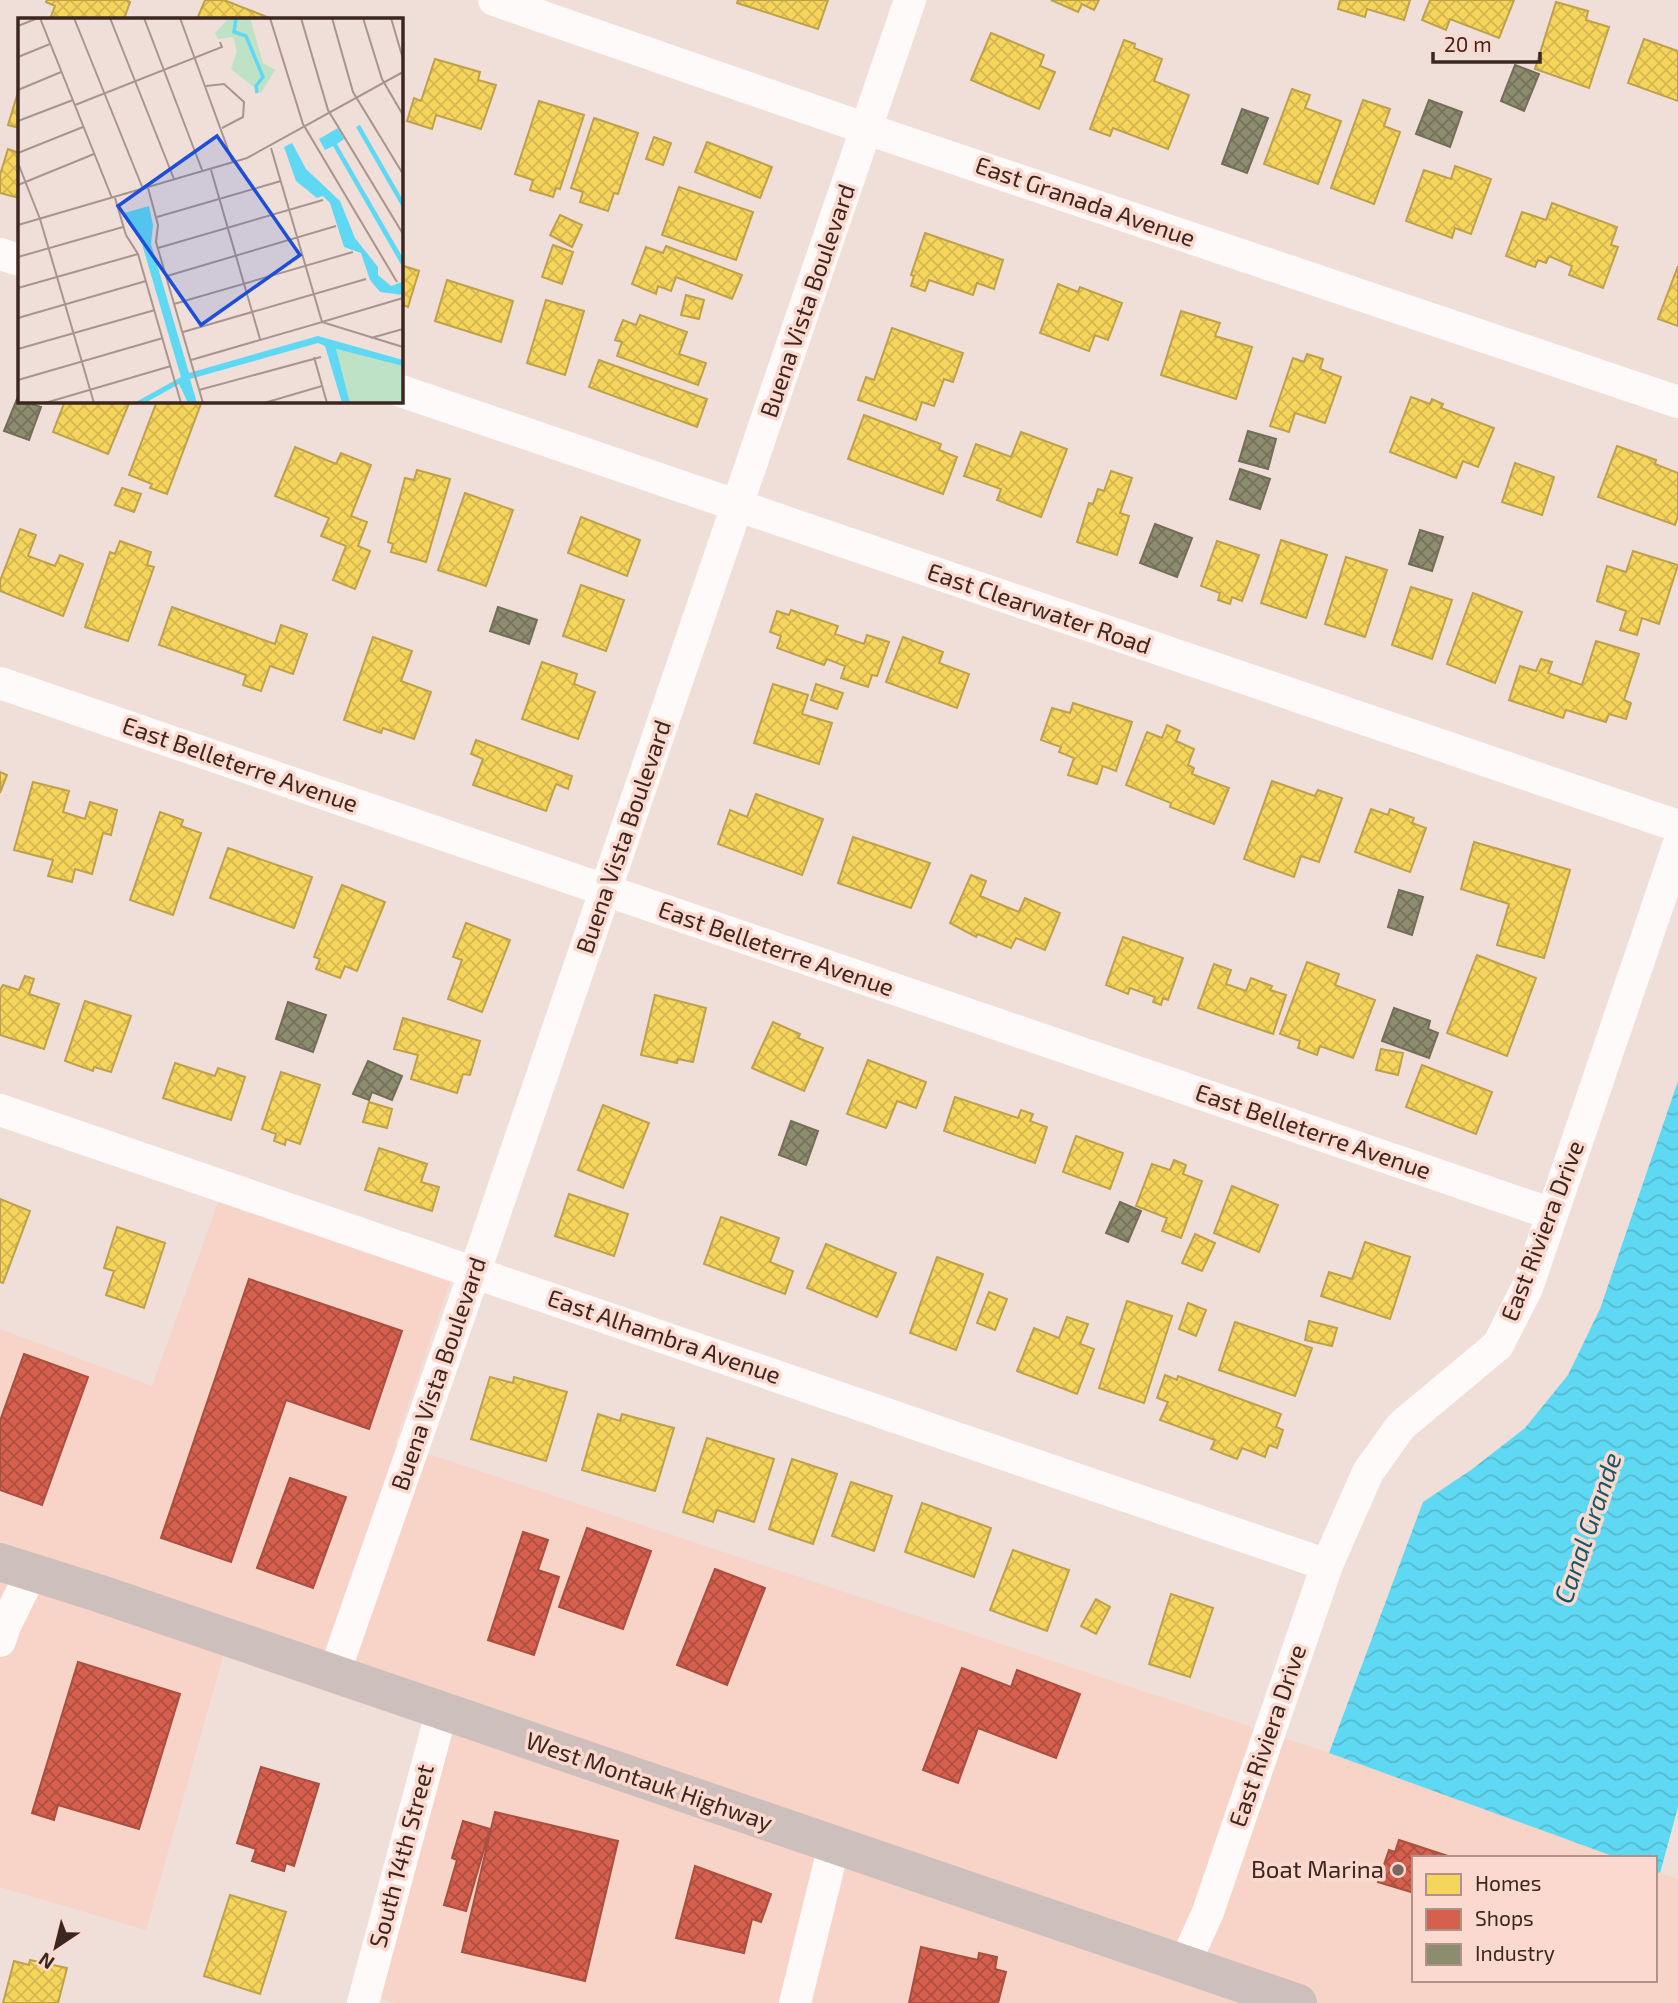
<svg xmlns="http://www.w3.org/2000/svg" width="1678" height="2003" viewBox="0 0 1678 2003" font-family="'Exo 2',sans-serif">
<style>
.built{fill:#f7d3c8}
.water{fill:url(#water-waves)}
.homes{fill:url(#homes-cross-hatch);stroke:#bea14a;stroke-width:2}
.shops{fill:url(#shops-cross-hatch);stroke:#a84f40;stroke-width:2}
.industry{fill:url(#industry-cross-hatch);stroke:#746e57;stroke-width:2}
.lines{fill:none;stroke-linecap:round;stroke-linejoin:round}
.street{stroke:#fdfaf9;stroke-width:32}
.primary{stroke:#cdbfbb;stroke-width:38}
.poi-dot{fill:#7b6760;stroke:#fbd9ce;stroke-width:2.5}
.labels{text-anchor:middle;stroke-width:7;stroke-linejoin:round;paint-order:stroke}
.street-label{font-size:24px;fill:#3c2720;stroke:#fbd9ce}
.poi-label{font-size:24px;fill:#3c2720;stroke:#fbd9ce;text-anchor:end}
.water-label{font-size:26px;font-style:italic;fill:#155868;stroke:#fbd9ce}
.inset-river{fill:none;stroke:#5fd9f3;stroke-width:3.5}
.inset-road{fill:none;stroke:#a8958e;stroke-width:2}
.view{fill:#1d4ed8;fill-opacity:0.15;stroke:#1d4ed8;stroke-width:3.5}
.inset-edge{fill:none;stroke:#3c2720;stroke-width:3.5}
</style>
<defs>
<pattern id="water-waves" width="16" height="10" patternUnits="userSpaceOnUse" patternTransform="scale(1.75)"><rect width="16" height="10" fill="#5fd9f3"/><path d="M0 5q4-4 8 0t8 0" fill="none" stroke="#53bad0"/></pattern>
<pattern id="homes-cross-hatch" width="8" height="8" patternUnits="userSpaceOnUse" patternTransform="scale(1.75)"><rect width="8" height="8" fill="#f6d55c"/><path d="M0 0l8 8M0 8l8-8" fill="none" stroke="#d4b750"/></pattern>
<pattern id="shops-cross-hatch" width="8" height="8" patternUnits="userSpaceOnUse" patternTransform="scale(1.75)"><rect width="8" height="8" fill="#d6604d"/><path d="M0 0l8 8M0 8l8-8" fill="none" stroke="#af4f40"/></pattern>
<pattern id="industry-cross-hatch" width="8" height="8" patternUnits="userSpaceOnUse" patternTransform="scale(1.75)"><rect width="8" height="8" fill="#8c8c6e"/><path d="M0 0l8 8M0 8l8-8" fill="none" stroke="#74725a"/></pattern>
</defs>
<rect width="100%" height="100%" fill="#f0ded8"/>
<!-- built -->
<path class="built" d="M219,1200L450,1282L395,1443L1329,1753L1618,1858H1414V1980H1655V1871L1678,1879V2003H395L374,1997L454,1704L231,1628L146,1930L0,1887V1329L152,1386Z"/>
<!-- water -->
<path class="water" d="M1678,1081V1807L1660,1873L1655,1871V1858H1618L1329,1753L1423,1502L1471,1470L1525,1428L1568,1375L1600,1309Z"/>
<!-- homes -->
<path class="homes" d="M47,0H126L130,2L124,19H50L55,6L46,2Z
M205,0H224L272,19H197Z
M738,0H828L818,29L737,3Z
M1051,0H1099L1094,10L1082,4L1078,12Z
M1340,0H1410L1404,20L1367,9L1365,17L1338,9Z
M1430,0H1514L1499,38L1450,19L1446,30L1422,20Z
M1556,2L1588,11L1586,20L1609,27L1589,88L1535,69Z
M991,33L1044,55L1040,66L1055,72L1039,109L971,80Z
M1644,39L1678,51V101L1628,83Z
M1124,40L1135,44L1134,48L1162,59L1154,81L1189,95L1168,149L1113,128L1110,136L1090,129Z
M435,59L480,72L478,80L496,85L481,129L436,115L432,129L407,121L414,98L421,101Z
M19,89V128L8,125Z
M1292,89L1310,95L1305,108L1341,121L1318,184L1264,164Z
M1363,100L1390,109L1384,126L1400,132L1374,204L1331,188Z
M539,101L584,115L560,189L556,188L553,197L530,190L533,180L515,174Z
M594,118L638,133L618,194L614,193L608,211L580,202L583,192L571,188Z
M654,137L671,143L663,165L646,159Z
M707,142L772,167L760,198L695,172Z
M8,149L19,153V198L0,193V175Z
M1455,166L1491,179L1471,234L1455,228L1452,238L1406,221L1424,170L1451,179Z
M679,187L753,212L736,260L662,235Z
M1552,203L1617,227L1611,245L1618,247L1603,288L1569,275L1572,266L1549,256L1546,263L1538,260L1535,267L1506,256L1522,212L1546,220Z
M560,215L582,225L572,247L550,235Z
M925,233L1003,260L994,289L977,283L973,295L929,280L925,291L911,286L914,276L911,275Z
M553,245L573,252L562,284L542,277Z
M666,246L742,275L732,299L676,277L671,291L658,286L656,294L632,284L646,247L663,253Z
M401,265L419,271L408,307L401,304Z
M1678,266V326L1658,319Z
M447,280L513,301L501,342L435,321Z
M1058,284L1078,292L1080,287L1122,303L1108,340L1095,335L1089,351L1040,333Z
M686,295L704,300L699,319L681,315Z
M546,300L584,311L565,375L527,363Z
M1181,311L1220,323L1215,336L1252,347L1236,399L1161,375Z
M640,315L687,332L679,354L706,363L698,385L617,356L622,342L615,340L623,320L636,325Z
M892,328L963,353L953,382L944,379L934,406L922,402L916,420L858,400L866,377L874,380Z
M1307,354L1323,359L1320,369L1341,377L1325,423L1295,413L1289,432L1270,426L1293,358L1304,362Z
M599,360L707,399L697,427L589,387Z
M1411,397L1430,404L1432,399L1443,404L1441,408L1494,428L1478,467L1463,461L1456,478L1390,452Z
M65,401H130L108,454L53,432Z
M157,401H202L167,494L150,488L152,484L129,475Z
M864,415L941,444L939,450L957,457L943,494L848,459Z
M1021,432L1067,449L1041,517L997,500L1001,489L964,476L976,444L1011,457Z
M1617,446L1656,460L1655,464L1678,473V516L1675,525L1598,497Z
M295,447L336,464L341,453L371,465L351,516L367,522L358,546L370,551L355,589L333,580L346,546L321,536L329,518L275,496Z
M1515,463L1554,477L1542,515L1502,502Z
M417,470L450,479L426,562L391,552L393,544L388,542L405,478L414,480Z
M1111,471L1132,478L1120,513L1129,516L1117,555L1077,542L1089,503L1093,504L1098,489L1104,491Z
M122,488L141,494L134,512L115,505Z
M465,493L513,510L486,586L438,570Z
M581,517L640,540L627,576L568,553Z
M20,529L36,535L28,556L55,566L60,555L83,564L63,616L0,591V581Z
M1281,540L1327,555L1306,618L1261,603Z
M120,541L151,552L147,565L154,567L128,641L85,627L110,552L115,554Z
M1217,541L1259,555L1242,601L1232,597L1230,604L1218,600L1220,593L1201,586Z
M1633,551L1678,565L1659,624L1642,618L1637,635L1620,630L1626,611L1597,601L1607,566L1626,572Z
M1346,557L1387,570L1365,637L1325,624Z
M581,585L624,600L606,651L563,636Z
M1411,587L1452,600L1432,659L1392,645Z
M1473,593L1522,612L1495,683L1447,664Z
M172,607L275,644L281,625L307,634L293,674L270,666L261,691L243,685L246,675L159,645Z
M791,610L838,626L835,634L864,644L867,635L889,642L877,676L872,675L868,687L841,678L845,666L827,659L824,665L777,648L781,636L770,632L777,611L789,615Z
M373,637L412,651L401,681L431,692L414,739L383,728L381,733L344,720Z
M903,637L943,652L939,663L969,674L957,708L886,682Z
M1596,641L1639,654L1624,700L1631,703L1626,719L1609,714L1606,722L1566,710L1563,718L1509,700L1520,666L1536,671L1541,659L1552,662L1548,673L1582,685Z
M542,662L577,674L574,684L595,692L578,739L522,719Z
M773,684L808,695L802,714L832,723L819,764L754,743Z
M816,684L843,693L837,709L811,700Z
M1073,703L1132,722L1116,771L1103,766L1097,784L1068,775L1074,758L1059,752L1061,747L1041,740L1052,708L1070,713Z
M1167,725L1180,731L1176,741L1194,749L1188,765L1194,768L1192,774L1229,788L1214,824L1170,807L1171,803L1126,785L1147,732L1162,738Z
M476,740L572,776L568,789L556,784L546,811L473,785L483,759L471,754Z
M0,772L7,775L0,793Z
M1272,781L1315,796L1318,790L1342,798L1319,862L1301,856L1294,877L1244,859Z
M33,782L69,791L63,812L85,819L90,802L117,810L111,835L103,833L92,874L75,869L72,882L48,876L53,860L14,850Z
M756,794L823,819L802,875L718,844L730,810L747,817Z
M1371,809L1388,815L1390,809L1414,818L1412,823L1426,828L1410,872L1355,852Z
M160,812L183,820L181,826L201,833L173,915L130,900Z
M853,837L930,863L911,908L838,883Z
M1474,842L1570,870L1544,958L1497,945L1509,904L1461,889Z
M228,848L312,877L294,928L210,898Z
M971,875L986,881L980,896L1019,912L1025,898L1060,913L1045,950L1016,938L1011,948L978,934L976,937L950,923Z
M342,885L385,902L357,971L345,966L340,978L316,969L320,959L314,957Z
M466,923L510,940L482,1012L448,999L462,960L453,957Z
M1123,937L1183,958L1168,1000L1163,998L1161,1005L1153,1002L1155,997L1130,988L1128,994L1106,985Z
M1477,955L1536,978L1507,1056L1447,1033Z
M1307,962L1339,974L1335,985L1375,1000L1353,1058L1320,1046L1317,1055L1298,1048L1300,1041L1280,1034Z
M1214,964L1231,970L1226,984L1246,991L1251,978L1272,986L1270,990L1286,995L1273,1034L1198,1008Z
M25,976L34,979L29,994L59,1004L44,1049L0,1035V990L3,985L19,990Z
M655,995L706,1008L693,1062L678,1059L677,1063L641,1055Z
M85,1001L131,1016L111,1072L94,1067L93,1071L65,1061Z
M403,1018L480,1041L470,1075L463,1074L457,1093L411,1079L418,1055L394,1049Z
M773,1022L800,1034L798,1038L823,1048L804,1091L752,1068Z
M1381,1049L1403,1053L1398,1075L1376,1070Z
M868,1060L926,1082L916,1108L897,1101L886,1128L847,1114Z
M175,1063L215,1076L218,1068L245,1077L231,1120L163,1098Z
M1422,1065L1492,1092L1476,1134L1406,1107Z
M281,1072L320,1085L300,1144L286,1139L285,1145L274,1141L276,1134L262,1129Z
M955,1097L1018,1118L1021,1110L1033,1114L1030,1121L1047,1127L1035,1163L944,1131Z
M369,1102L392,1109L387,1128L363,1122Z
M603,1105L649,1123L623,1188L578,1170Z
M1076,1136L1123,1153L1110,1189L1063,1172Z
M379,1148L427,1164L421,1182L439,1187L432,1211L365,1190Z
M1174,1160L1186,1165L1183,1174L1202,1181L1181,1238L1162,1231L1167,1218L1136,1206L1152,1164L1170,1170Z
M1232,1186L1278,1205L1259,1252L1214,1233Z
M569,1194L628,1214L614,1256L555,1236Z
M0,1199L30,1211L3,1283L0,1282Z
M721,1217L779,1238L770,1262L793,1271L785,1294L704,1264Z
M117,1227L165,1243L144,1308L106,1295L114,1271L104,1268Z
M1195,1234L1215,1243L1202,1271L1182,1263Z
M1365,1242L1410,1257L1390,1319L1321,1296L1329,1272L1352,1279Z
M826,1244L896,1273L877,1317L807,1288Z
M937,1257L983,1274L956,1350L910,1333Z
M989,1292L1007,1299L995,1330L977,1323Z
M1127,1301L1172,1316L1144,1403L1099,1388Z
M1188,1303L1206,1310L1196,1336L1179,1329Z
M1067,1317L1088,1324L1080,1344L1094,1349L1077,1394L1017,1371L1034,1328L1059,1338Z
M1309,1321L1337,1328L1332,1346L1305,1340Z
M1235,1322L1312,1348L1295,1396L1219,1370Z
M1165,1375L1177,1380L1178,1376L1281,1414L1276,1427L1283,1430L1277,1448L1269,1445L1265,1457L1242,1448L1237,1459L1211,1449L1215,1440L1160,1420L1168,1402L1157,1398Z
M490,1377L513,1383L514,1377L567,1392L546,1461L471,1439Z
M598,1414L620,1421L622,1414L674,1428L655,1491L582,1470Z
M707,1438L774,1459L754,1522L717,1510L713,1522L683,1512Z
M792,1459L837,1474L813,1544L769,1529Z
M851,1482L892,1496L874,1551L832,1536Z
M922,1503L991,1528L974,1577L905,1552Z
M1013,1550L1069,1570L1047,1631L990,1610Z
M1171,1594L1213,1608L1190,1677L1149,1664Z
M1096,1599L1110,1607L1096,1634L1081,1626Z
M230,1895L286,1912L260,1994L204,1976Z
M30,1960L67,1968L58,2003H3L14,1961L29,1965Z"/>
<!-- shops -->
<path class="shops" d="M249,1279L402,1331L369,1429L286,1400L231,1562L161,1538Z
M24,1354L88,1377L42,1505L0,1490V1421Z
M290,1478L346,1497L313,1588L257,1568Z
M587,1528L651,1551L623,1629L559,1607Z
M523,1532L548,1540L538,1570L559,1577L534,1655L488,1640Z
M715,1569L765,1588L727,1685L677,1665Z
M78,1662L180,1694L139,1829L58,1805L54,1820L32,1813Z
M962,1668L1011,1687L1017,1670L1080,1694L1056,1758L978,1728L958,1783L923,1770Z
M261,1767L319,1784L294,1866L286,1863L284,1871L252,1861L256,1849L237,1843Z
M495,1812L618,1841L585,1981L462,1952Z
M463,1821L490,1829L466,1911L444,1905L457,1860L452,1858Z
M1399,1840L1454,1858H1414V1893L1378,1882L1389,1850L1395,1852Z
M695,1866L771,1894L761,1922L752,1919L744,1953L676,1938Z
M921,1947L978,1960L979,1953L997,1957L995,1969L1006,1972L998,2003H909Z"/>
<!-- industry -->
<path class="industry" d="M1515,65L1539,74L1524,111L1501,101Z
M1429,100L1462,112L1450,147L1416,134Z
M1242,109L1268,118L1247,173L1222,164Z
M17,399L41,407L29,440L4,431Z
M1248,431L1276,439L1268,469L1239,461Z
M1240,469L1270,479L1260,509L1230,499Z
M1155,524L1192,538L1177,577L1140,563Z
M1420,530L1443,537L1432,571L1409,564Z
M498,607L537,620L529,644L490,631Z
M1399,890L1423,897L1412,935L1388,927Z
M288,1002L326,1015L313,1052L276,1039Z
M1394,1008L1430,1021L1428,1029L1438,1033L1429,1058L1382,1041Z
M368,1061L402,1076L392,1100L372,1092L369,1100L353,1094Z
M791,1121L818,1131L806,1165L779,1155Z
M1120,1202L1141,1211L1128,1242L1106,1233Z"/>
<g class="lines">
<!-- street -->
<path class="street" d="M494,0L867,129L1678,402
M0,254L19,260
M401,391L1678,826
M0,683L1552,1214
M0,1110L1327,1565
M0,1641L5,1626L32,1571
M334,1674L484,1245L910,0
M1185,1963L1208,1912L1327,1565L1368,1472L1401,1426L1498,1345L1527,1288L1678,846
M363,2003L442,1710
M795,2003L834,1845"/>
<!-- primary -->
<path class="primary" d="M0,1562L98,1593L1298,2003"/>
</g>
<!-- markers -->
<circle class="poi-dot" cx="1398" cy="1870" r="7"/>
<g class="labels">
<!-- street labels -->
<g class="street-label">
<text transform="translate(1085 202) rotate(19)" y="8">East Granada Avenue</text>
<text transform="translate(808 301) rotate(-71)" y="8">Buena Vista Boulevard</text>
<text transform="translate(1039 609) rotate(19)" y="8">East Clearwater Road</text>
<text transform="translate(240 765) rotate(19)" y="8">East Belleterre Avenue</text>
<text transform="translate(624 837) rotate(-71)" y="8">Buena Vista Boulevard</text>
<text transform="translate(776 949) rotate(19)" y="8">East Belleterre Avenue</text>
<text transform="translate(1313 1132) rotate(19)" y="8">East Belleterre Avenue</text>
<text transform="translate(1543 1231) rotate(-69)" y="8">East Riviera Drive</text>
<text transform="translate(664 1337) rotate(19)" y="8">East Alhambra Avenue</text>
<text transform="translate(439 1374) rotate(-71)" y="8">Buena Vista Boulevard</text>
<text transform="translate(1268 1736) rotate(-71)" y="8">East Riviera Drive</text>
<text transform="translate(649 1782) rotate(19)" y="8">West Montauk Highway</text>
<text transform="translate(402 1856) rotate(-75)" y="8">South 14th Street</text>
</g>
<!-- poi labels -->
<g class="poi-label">
<text x="1384" y="1878">Boat Marina</text>
</g>
<!-- water labels -->
<g class="water-label">
<text transform="translate(1588 1528) rotate(-71)" y="9">Canal Grande</text>
</g>
</g>
<!-- overview -->
<g transform="translate(18 18)">
<rect width="385" height="385" fill="#f0ded8"/>
<path d="M211,0H232L245,45L257,52L243,75L213,51L219,33L215,19L200,21L197,15Z" fill="#bee2c6"/>
<path d="M317,331L385,348V385H332Z" fill="#bee2c6"/>
<path d="M342,107L385,182V191L338,109ZM320,110L326,121L319,126L385,240V250L315,128L307,132L301,121ZM274,125L288,151L322,183L337,220L360,249V257L373,268L384,264L385,277L362,274L352,262L343,235L326,229L312,185L305,178L299,180L278,163L266,129ZM131,188L135,207L133,226L171,355L300,318L385,342V348L318,331L332,385H324L307,328L300,325L172,361L179,385H170L161,366L127,385H116L163,359L124,226L106,195Z" fill="#5fd9f3"/>
<path class="inset-river" d="M218,0L216,14L228,18L245,59L238,68L239,75"/>
<path class="inset-road" d="M22,0L94,180M56,0L125,171M92,0L156,161M126,0L184,152M162,0L215,145M252,0L285,106L379,264M283,0L310,92L385,216M314,0L335,74L385,156M345,0L364,61L385,97M373,0L385,41M0,8L20,0M0,39L32,26M188,68L206,66L226,84L225,99L204,110M0,72L43,54M57,87L204,29L202,24M0,103L55,82M253,130L304,304L385,280M0,135L65,109M0,145L22,201L76,385M193,152L242,321M0,167L76,136M130,170L140,207L138,224L185,385M97,180L108,217L120,236L163,385M139,199L263,163M0,207L229,140L385,54M140,230L305,182M0,239L105,209M149,258L318,208M0,270L120,236M156,286L335,234M0,300L128,263M165,314L348,261M353,320L385,311M0,331L137,292M296,339L309,385M173,342L304,304L385,329M0,362L145,320M181,372L303,339M27,385L153,348M246,385L304,368"/>
<path class="view" d="M199,118L282,237L183,307L100,188Z"/>
<rect width="385" height="385" class="inset-edge"/>
</g>
<!-- legend -->
<rect x="1412" y="1856" width="245" height="126" fill="#fbd9ce" stroke="#af9288" stroke-width="2"/>
<rect x="1426" y="1874" width="35" height="21" fill="#f6d55c" stroke="#af9288" stroke-width="2"/>
<text x="1475" y="1891" font-size="21" fill="#3c2720">Homes</text>
<rect x="1426" y="1909" width="35" height="21" fill="#d6604d" stroke="#af9288" stroke-width="2"/>
<text x="1475" y="1926" font-size="21" fill="#3c2720">Shops</text>
<rect x="1426" y="1944" width="35" height="21" fill="#8c8c6e" stroke="#af9288" stroke-width="2"/>
<text x="1475" y="1961" font-size="21" fill="#3c2720">Industry</text>
<!-- north arrow -->
<g transform="translate(56 1947) rotate(215)" stroke="#fbd9ce" stroke-width="5" paint-order="stroke">
<path d="M0-5L12 26L0 18L-12 26Z" fill="#3c2720"/>
<text y="-10" font-size="19" font-weight="bold" text-anchor="middle" fill="#3c2720">N</text>
</g>
<!-- scale -->
<path d="M1433 52v10h107v-10" fill="none" stroke="#3c2720" stroke-width="3.5"/>
<text x="1444" y="52" font-size="21" fill="#3c2720" stroke="#fbd9ce" stroke-width="5" paint-order="stroke">20 m</text>
</svg>
